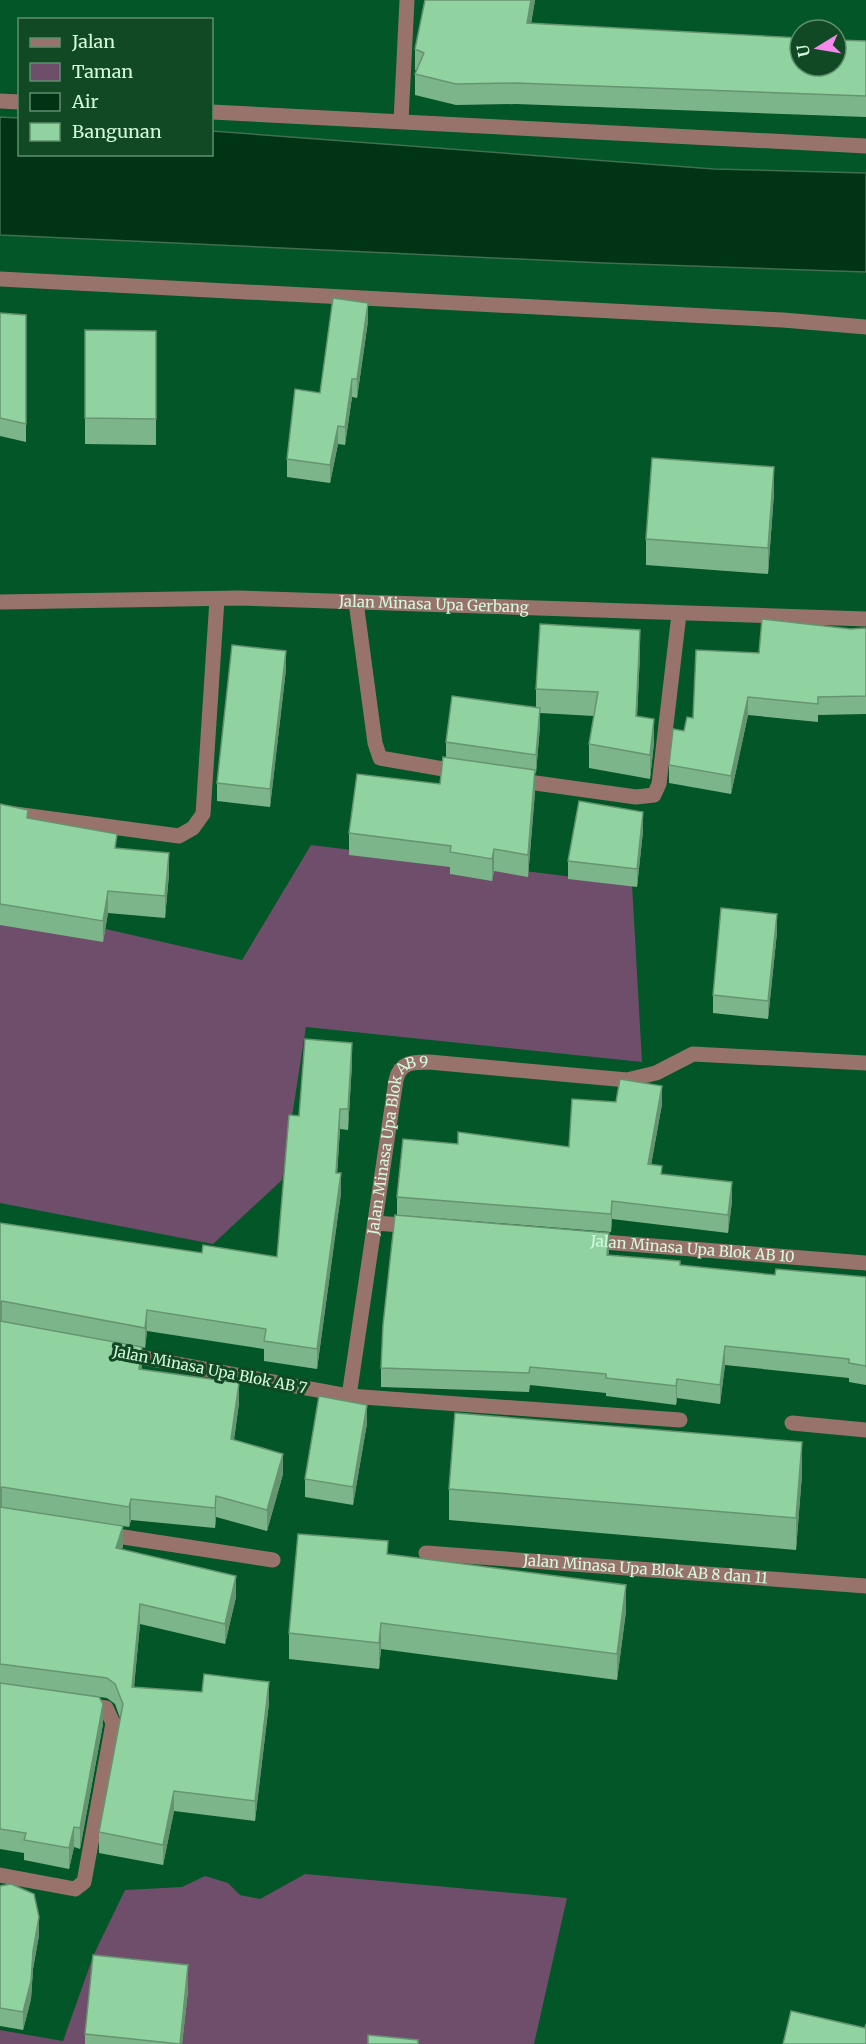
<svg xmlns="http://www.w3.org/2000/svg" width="866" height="2044" viewBox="0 0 866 2044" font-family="Merriweather,serif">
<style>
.green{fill:#6e4e6a}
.water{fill:#003414;stroke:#406f50;stroke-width:1.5}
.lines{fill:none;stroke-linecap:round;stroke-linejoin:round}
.street{stroke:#97736c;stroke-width:15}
.wall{fill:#7db58a}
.shaded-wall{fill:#669470}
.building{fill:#91d3a0;stroke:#669470;stroke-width:1.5}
.labels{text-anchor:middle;stroke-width:6;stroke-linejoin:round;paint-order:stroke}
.street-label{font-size:15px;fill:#d5f9dc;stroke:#104924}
</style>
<rect width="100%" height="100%" fill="#025627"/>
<!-- green -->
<path class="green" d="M311,845L632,884L642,1062L306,1027L282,1180L213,1244L0,1203V905L242,960Z
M305,1874L567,1898L534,2044H0V2030L63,2041L94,1954L125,1890L182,1887L205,1876L228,1883L240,1895L260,1899Z"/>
<!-- water -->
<path class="water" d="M0,117L19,118L20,154H212V131L714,169L866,173V272L604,263L0,235Z"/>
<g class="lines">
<!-- street -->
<g class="street">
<path d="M0,101L20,102"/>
<path d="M212,112L866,146"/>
<path d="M401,121L407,0"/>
<path d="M0,279L783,320L866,327"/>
<path id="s1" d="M0,602L240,598L866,619"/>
<path d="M356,602L375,743L380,758L461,772"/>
<path d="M514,780L636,797L654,795L659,784L679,614"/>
<path d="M0,812L179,836L193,828L203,814L217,599"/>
<path d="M375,1223L415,1226"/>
<path id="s2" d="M591,1241L866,1263"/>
<path d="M124,1354L349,1396L680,1420"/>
<path id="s3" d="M349,1396L396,1080C400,1062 412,1062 429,1062L627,1080L656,1073L693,1054L866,1063"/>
<path d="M792,1423L866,1430"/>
<path d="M104,1534L273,1560"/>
<path id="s4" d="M426,1553L866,1586"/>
<path d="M0,1875L75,1889L84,1882L113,1723L106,1708L83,1705"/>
</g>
</g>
<!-- wall -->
<path class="wall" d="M425,0H535L531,24L866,41V117L516,104L456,105L415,95V74L417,71L415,70V49Z
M0,313L26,315V442L0,436Z
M368,321L357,398L352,397L345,445L338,444L330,483L287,477V459L320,393Z
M85,330L156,331V445L85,444Z
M774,493L768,574L646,565V539Z
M866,628V714L818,715V722L748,715L731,794L669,783V765L684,731L693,718L759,653L851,629Z
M640,654L637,716L654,743L650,779L589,768V744L594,716L540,713V726L536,773H535V792L528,877L494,871L492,881L450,874V867L349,855V833L440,784L446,758V742L536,707V689Z
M286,669L270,807L217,801V783Z
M0,804L28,819L117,848L169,874L165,918L108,913L103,942L0,925Z
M643,831L637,887L568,879V861Z
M777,932L768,1019L713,1013V995Z
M352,1063L348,1130L340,1129L337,1173L341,1193L317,1369L264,1361V1349L147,1331L145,1348L142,1347V1369L239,1403L234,1440L283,1474L267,1531L216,1517L215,1528L131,1520L129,1527L123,1526V1546L122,1549L236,1597L225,1644L140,1624L134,1687L269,1703L255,1821L174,1811L163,1865L99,1853V1832L120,1718L115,1704L107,1698L100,1697L103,1724L80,1849L74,1847L69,1869L24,1860V1853L0,1849V1223L202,1253L277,1257L299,1116Z
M616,1102L662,1104L651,1165L662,1174L732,1201L728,1233L612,1219L611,1232L397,1215V1197L458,1144L569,1147Z
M609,1255L680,1265L775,1275L866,1277V1385L849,1382V1378L725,1365L720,1404L677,1398L676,1405L606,1396V1393L530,1385L529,1392L381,1387V1368Z
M367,1423L353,1505L305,1497V1479Z
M802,1474L796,1550L449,1520V1489Z
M388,1554L626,1611L617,1680L381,1649L379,1669L289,1659V1633Z
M0,1886L39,1935L33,1969L31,1999L23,2030L0,2026Z
M188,1991L182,2044H85V2034Z"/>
<!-- shaded-wall -->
<path class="shaded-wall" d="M531,0H535L527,44V23Z
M368,303V321L357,398V379Z
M352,379V397L345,445V427Z
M338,426V444L330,483V465Z
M774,467V493L768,574V548Z
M640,630V654L636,740V716Z
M286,651V669L270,807V789Z
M748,697V715L731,794V776Z
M540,708V726L536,773V755Z
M654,719V743L650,779V755Z
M535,770V792L528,877V855Z
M643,812V831L637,887V869Z
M494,849V871L492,881V859Z
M169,853V874L165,918V896Z
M108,891V913L103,942V921Z
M777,914V932L768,1019V1001Z
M352,1043V1063L348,1130V1109Z
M662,1086V1104L648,1182V1164Z
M340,1109V1129L336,1193V1173Z
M341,1173V1193L317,1369V1349Z
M732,1182V1201L728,1233V1215Z
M612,1201V1219L611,1232V1214Z
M609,1233V1252L607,1274V1255Z
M2,1301V1321L0,1322V1302Z
M147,1310V1331L145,1348V1328Z
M725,1346V1365L720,1404V1385Z
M142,1347V1367L139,1389V1369Z
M677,1379V1398L676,1405V1386Z
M239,1383V1403L231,1459V1439Z
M367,1405V1423L353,1505V1487Z
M802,1442V1474L796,1550V1518Z
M283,1454V1474L267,1531V1510Z
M2,1487V1507L0,1508V1488Z
M216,1496V1517L215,1528V1508Z
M131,1499V1520L129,1527V1507Z
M123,1526V1546L116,1568V1548Z
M236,1576V1597L225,1644V1624Z
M626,1585V1611L617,1680V1654Z
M140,1604V1624L132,1707V1687Z
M381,1623V1649L379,1669V1643Z
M269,1682V1703L255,1821V1801Z
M103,1704V1724L80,1849V1828Z
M174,1791V1811L163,1865V1845Z
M74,1827V1847L69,1869V1848Z
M39,1917V1935L33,1969L31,1999L23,2030V2012L33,1951Z
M188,1965V1991L182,2044H180Z"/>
<!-- building -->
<path class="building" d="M425,0H531L527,23L800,38V66H836V40L866,41V96L516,83L456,84L415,74L424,53L415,49Z
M333,298L368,303L357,379H352L345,427L338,426L330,465L287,459L295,389L320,393Z
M0,313L26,315V424L0,418Z
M85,330L156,331V419L85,418Z
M652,458L774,467L768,548L646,539Z
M762,619L851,629L866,628V696L818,697V704L748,697L731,776L669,765L673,729L684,731L687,717L693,718L696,650L759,653Z
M540,624L640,630L636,716L654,719L650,755L589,744L598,692L536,689Z
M232,645L286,651L270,789L217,783Z
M452,696L540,708L536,755L446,742Z
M443,757L535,770L528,855L494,849L492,859L450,852L451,846L349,833L357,774L440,784Z
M579,801L643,812L637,869L568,861Z
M0,804L28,810L27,818L117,834L115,848L169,853L165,896L108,891L103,921L0,904Z
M721,908L777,914L768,1001L713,995Z
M305,1039L352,1043L348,1109H340L336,1173H341L317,1349L264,1341L266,1329L147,1310L145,1328L2,1301L0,1302V1223L202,1253L203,1245L277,1257L289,1115L299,1116Z
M620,1079L662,1086L648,1164L662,1166L661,1174L732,1182L728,1215L612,1201L611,1214L397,1197L403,1139L458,1144V1132L569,1147L572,1099L616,1102Z
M395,1215L609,1233L607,1255L680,1261V1265L775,1275L776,1269L866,1277V1366L849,1363V1359L725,1346L720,1385L677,1379L676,1386L606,1378V1374L530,1367L529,1373L381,1368L383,1325Z
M0,1321L142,1347L139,1369L239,1383L231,1439L283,1454L267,1510L216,1496L215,1508L131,1499L129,1507L2,1487L0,1488Z
M319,1396L367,1405L353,1487L305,1479Z
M455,1413L802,1442L796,1518L449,1489Z
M0,1507L123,1526L116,1548L236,1576L225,1624L140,1604L132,1687L202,1692L204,1674L269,1682L255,1801L174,1791L163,1845L99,1832L123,1704L115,1684L107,1678L0,1664Z
M298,1534L388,1541L387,1554L626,1585L617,1654L381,1623L379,1643L289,1633Z
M0,1683L99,1697L103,1704L80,1828L74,1827L69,1848L24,1840L26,1833L0,1829Z
M11,1884L34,1894L39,1917L33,1951L31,1981L23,2012L0,2008V1886Z
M93,1955L188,1965L180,2044L85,2034Z
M791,2011L865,2028L866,2024V2044H783Z
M368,2035L418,2040V2044H368Z"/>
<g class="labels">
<!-- street labels -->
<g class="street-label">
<text dy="5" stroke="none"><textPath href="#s1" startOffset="434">Jalan Minasa Upa Gerbang</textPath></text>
<text dy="5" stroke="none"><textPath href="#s3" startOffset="262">Jalan Minasa Upa Blok AB 9</textPath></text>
<text dy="5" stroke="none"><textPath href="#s2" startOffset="102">Jalan Minasa Upa Blok AB 10</textPath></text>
<text transform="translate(210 1370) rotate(11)" y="5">Jalan Minasa Upa Blok AB 7</text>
<text dy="5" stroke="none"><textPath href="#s4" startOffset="220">Jalan Minasa Upa Blok AB 8 dan 11</textPath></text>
</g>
</g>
<!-- legend -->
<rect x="18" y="18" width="195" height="138" fill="#104924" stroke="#5f8f6e" stroke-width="1.5"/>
<rect x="30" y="38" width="30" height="9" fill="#97736c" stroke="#5f8f6e" stroke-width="1.5"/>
<text x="72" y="48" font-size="18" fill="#d5f9dc">Jalan</text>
<rect x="30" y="63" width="30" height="18" fill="#6e4e6a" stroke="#5f8f6e" stroke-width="1.5"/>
<text x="72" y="78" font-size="18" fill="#d5f9dc">Taman</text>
<rect x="30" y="93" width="30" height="18" fill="#003414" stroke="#5f8f6e" stroke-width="1.5"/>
<text x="72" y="108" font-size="18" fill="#d5f9dc">Air</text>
<rect x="30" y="123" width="30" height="18" fill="#91d3a0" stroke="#5f8f6e" stroke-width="1.5"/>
<text x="72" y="138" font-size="18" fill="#d5f9dc">Bangunan</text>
<!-- north arrow -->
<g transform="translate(818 48) rotate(259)"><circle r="28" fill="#104924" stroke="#5f8f6e" stroke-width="1.5"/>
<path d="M0-4.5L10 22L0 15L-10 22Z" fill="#f788ec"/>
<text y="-9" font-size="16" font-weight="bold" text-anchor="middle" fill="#d5f9dc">U</text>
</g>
</svg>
